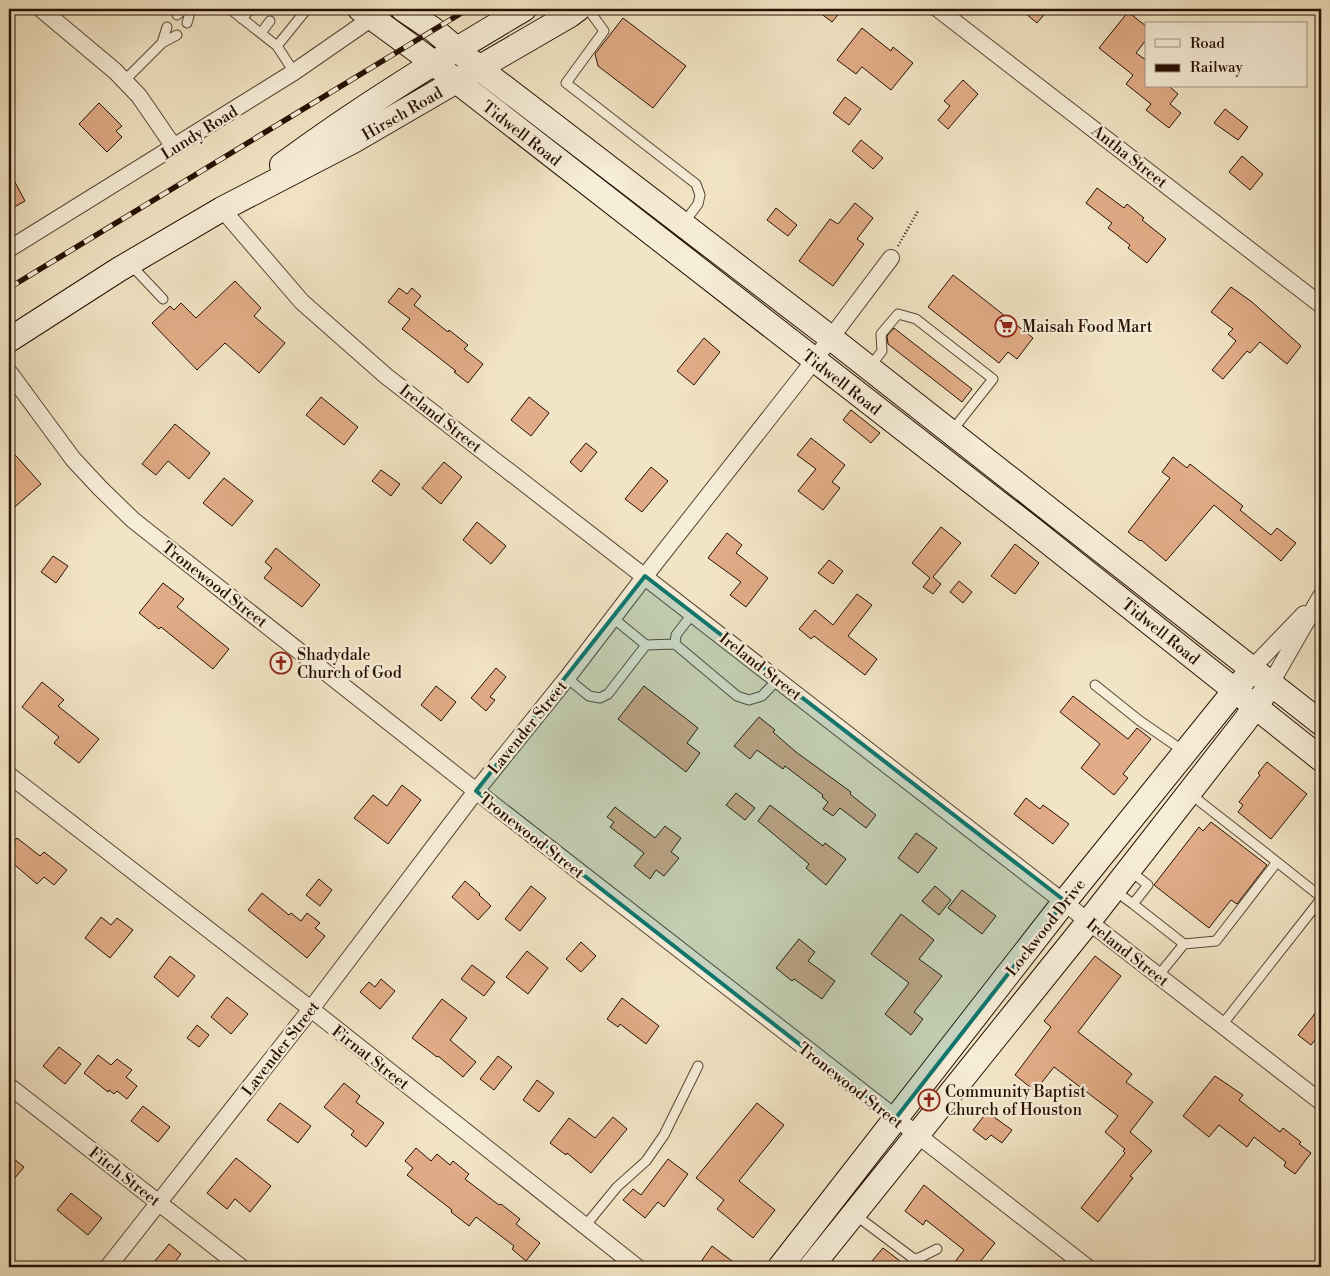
<svg xmlns="http://www.w3.org/2000/svg" width="1330" height="1276" viewBox="0 0 1330 1276" font-family="'Libre Bodoni',serif">
<style>
.building{fill:#e1ac87;stroke:#271003}
.lines{fill:none;stroke-linecap:round;stroke-linejoin:round}
.service-casing{stroke:#5a4534;stroke-width:11}
.minor-casing{stroke:#5a4534;stroke-width:18}
.secondary-casing{stroke:#271003;stroke-width:26}
.path{stroke:#271003;stroke-width:2.5;stroke-dasharray:1 2.5;stroke-linecap:butt}
.service{stroke:#f7eed9;stroke-width:9}
.minor{stroke:#f7eed9;stroke-width:16}
.secondary{stroke:#f7eed9;stroke-width:24}
.rail-casing{stroke:#271003;stroke-width:5.5}
.rail{stroke:#f7eed9;stroke-width:4;stroke-dasharray:11;stroke-linecap:butt}
.marked{fill:#0f766e;fill-opacity:0.2;stroke:#0f766e;stroke-width:4;stroke-linejoin:round}
.labels{text-anchor:middle;stroke-width:4.5;stroke-linejoin:round;paint-order:stroke}
.street-label{font-size:16px;fill:#271003;stroke:#f7eed9}
.poi-label{font-size:16px;fill:#271003;stroke:#f7eed9;text-anchor:start}
</style>
<rect width="100%" height="100%" fill="#f2e5c5"/>
<filter id="stains"><feTurbulence type="fractalNoise" baseFrequency=".004" numOctaves="4"/><feColorMatrix values="0 0 0 0 .2 0 0 0 0 .09 0 0 0 0 .02 0 0 0 .5 -.17"/></filter>
<radialGradient id="worn" r=".72"><stop offset=".6" stop-color="#630" stop-opacity="0"/><stop offset="1" stop-color="#630" stop-opacity=".3"/></radialGradient>
<!-- building -->
<path class="building" d="M815,9H843L832,22Z
M1020,9H1049L1037,23Z
M1128,12L1146,26V40L1136,53L1146,60V86H1169L1178,94L1170,104L1181,113L1169,128L1146,110L1151,104L1126,84L1133,75L1099,48Z
M623,18L686,66L653,108L598,66L595,54Z
M862,28L891,51L893,47L913,63L891,90L862,67L856,74L837,60Z
M963,80L978,94L948,129L938,120L950,106L944,101Z
M845,97L861,109L849,125L833,113Z
M99,103L122,126L116,131L122,137L107,152L79,124Z
M1225,109L1248,127L1238,140L1214,123Z
M861,140L883,158L873,169L852,151Z
M1242,156L1263,174L1250,190L1229,172Z
M9,171L25,201L9,210Z
M1097,188L1124,208L1127,204L1144,218L1142,220L1166,239L1147,263L1128,248L1130,245L1108,228L1112,223L1086,203Z
M855,203L873,218L857,239L864,244L833,286L799,261L830,219L838,224Z
M776,208L797,225L788,236L767,220Z
M953,275L1033,338L1017,359L1008,352L999,363L928,307Z
M235,281L261,308L254,316L285,343L259,373L225,343L197,370L152,323L170,306L174,310L181,303L196,318Z
M1231,287L1252,302L1301,346L1287,364L1260,342L1250,353L1247,351L1223,379L1212,370L1236,341L1228,334L1233,329L1211,312Z
M399,288L407,294L412,288L421,296L414,305L448,332L449,330L468,345L464,349L483,364L468,383L454,372L456,371L402,329L410,319L388,302Z
M894,328L972,389L962,402L888,344L887,336Z
M704,338L720,352L694,385L677,371Z
M321,397L358,427L344,445L306,415Z
M529,397L549,413L531,436L511,420Z
M851,410L880,433L871,443L843,420Z
M175,424L210,453L189,479L168,461L156,475L142,464Z
M811,438L845,465L832,482L840,488L823,510L798,491L816,469L797,455Z
M586,443L597,452L581,472L570,462Z
M9,448L41,484L9,512Z
M1173,457L1187,468L1190,464L1243,506L1240,510L1271,535L1277,528L1296,543L1281,561L1214,505L1166,561L1141,540L1140,541L1128,532L1170,478L1162,472Z
M444,462L462,477L441,504L422,488Z
M651,467L668,481L642,512L625,499Z
M381,470L400,484L391,496L372,481Z
M224,478L253,501L232,526L203,503Z
M477,522L506,546L491,564L463,540Z
M941,527L961,543L933,577L941,584L933,594L923,587L930,578L912,563Z
M727,533L742,545L736,553L768,578L746,607L730,595L741,582L708,558Z
M1015,544L1039,563L1015,594L991,576Z
M276,548L320,585L302,607L264,578L272,568L265,562Z
M53,556L68,566L56,583L41,572Z
M829,560L843,571L833,584L818,573Z
M959,581L972,592L963,603L950,592Z
M163,583L184,599L177,607L229,649L213,669L161,627L159,629L139,613Z
M857,594L872,605L848,636L877,659L865,675L814,636L811,639L799,629L815,610L833,625Z
M496,668L506,677L490,697L495,700L486,711L471,698Z
M42,682L64,700L58,706L99,739L79,763L54,743L59,737L22,707Z
M436,686L456,702L441,721L421,705Z
M644,686L698,728L687,743L700,753L686,772L618,719Z
M1073,696L1128,739L1137,728L1151,739L1123,774L1128,778L1114,795L1081,768L1100,744L1060,712Z
M759,717L775,730L773,732L796,752L851,792L850,794L876,815L866,828L840,808L833,816L823,809L828,802L822,797L823,795L785,766L783,769L757,750L750,759L734,746Z
M1267,762L1307,794L1271,839L1238,812L1243,805L1239,802L1260,775L1258,773Z
M402,785L421,800L388,844L354,818L373,795L387,806Z
M736,793L755,808L745,820L726,805Z
M1026,798L1040,809L1043,805L1069,824L1053,844L1014,814Z
M770,805L823,846L825,843L846,859L826,885L806,868L809,864L758,821Z
M615,807L655,838L665,826L681,838L671,852L679,858L664,876L656,870L650,879L634,866L644,853L610,827L614,822L607,817Z
M1211,822L1267,865L1237,904L1231,900L1209,928L1154,885L1199,827L1203,831Z
M916,833L937,848L918,873L898,858Z
M17,838L40,856L44,852L67,870L54,885L44,877L37,884L9,860V848Z
M319,879L332,890L320,906L306,895Z
M465,881L480,894L479,895L491,906L478,920L452,897Z
M531,886L546,898L520,931L505,919Z
M935,886L951,900L939,915L922,901Z
M962,890L996,916L982,934L948,908Z
M262,893L289,915L291,913L301,921L307,913L320,923L315,928L325,936L307,958L248,910Z
M901,914L934,940L919,959L942,976L914,1012L923,1019L911,1035L885,1014L909,983L871,954Z
M101,917L111,925L117,918L133,930L110,958L85,938Z
M799,939L815,952L808,961L835,981L822,999L794,979L792,981L776,968Z
M581,942L596,956L581,972L566,959Z
M527,951L548,968L528,994L506,977Z
M170,956L195,976L178,997L154,977Z
M1095,956L1121,976L1078,1032L1132,1074L1126,1082L1153,1102L1130,1132L1152,1151L1130,1176L1133,1178L1098,1222L1081,1208L1125,1153L1123,1151L1125,1149L1105,1132L1118,1116L1054,1067L1035,1091L1015,1075L1051,1027L1044,1021Z
M472,965L495,982L484,996L461,979Z
M381,979L395,991L380,1009L360,992L369,982L375,987Z
M227,997L248,1014L231,1034L211,1017Z
M622,998L659,1026L646,1044L620,1024L618,1027L607,1019Z
M442,999L467,1018L450,1040L476,1062L463,1077L438,1056L437,1057L412,1038Z
M1321,1006V1032L1311,1045L1298,1035Z
M197,1025L209,1035L199,1047L187,1038Z
M59,1047L81,1064L65,1084L43,1066Z
M98,1055L111,1065L117,1059L132,1070L126,1077L137,1086L127,1099L117,1091L114,1094L109,1090L108,1092L84,1073Z
M498,1056L512,1067L494,1090L480,1079Z
M1215,1076L1243,1095L1239,1100L1280,1132L1283,1128L1301,1142L1299,1144L1311,1153L1295,1174L1284,1166L1286,1162L1254,1137L1247,1147L1219,1125L1209,1137L1183,1116Z
M537,1080L554,1093L539,1112L523,1100Z
M344,1083L360,1096L356,1102L384,1123L366,1147L351,1135L354,1131L324,1107Z
M280,1103L311,1126L298,1143L267,1120Z
M757,1103L784,1125L739,1181L775,1210L753,1238L717,1209L724,1200L696,1178Z
M143,1106L170,1127L158,1142L131,1121Z
M987,1112L1012,1130L1002,1143L991,1135L986,1140L973,1130Z
M613,1117L627,1129L591,1173L567,1153L566,1155L550,1143L569,1118L595,1138Z
M416,1148L431,1161L437,1154L450,1165L453,1161L469,1174L465,1179L499,1205L501,1204L520,1219L516,1224L540,1243L526,1261L512,1249L514,1246L476,1217L469,1226L451,1212L452,1210L407,1175L413,1168L405,1161Z
M9,1155L24,1167L9,1185Z
M236,1158L271,1186L250,1212L235,1199L227,1209L207,1193Z
M668,1159L688,1174L664,1207L658,1202L645,1218L623,1200L633,1189L641,1195Z
M924,1185L995,1243L976,1267H951L964,1250L926,1220L923,1225L905,1211Z
M71,1193L102,1218L88,1235L57,1210Z
M169,1244L181,1254L171,1267H150Z
M712,1246L740,1267H711L702,1260Z
M883,1248L908,1267H867Z"/>
<g class="lines">
<!-- service casing -->
<g class="service-casing">
<path id="service" d="M230,9L277,46L294,72
M588,9L604,31L566,83L696,184L700,195L698,204L683,224
M177,15L184,9
M242,19L250,9
M187,23L191,9
M261,33L270,21
M162,43L177,35
M277,46L307,9
M124,81L162,43L167,27
M130,264L163,299
M869,368L882,351L881,334L898,314L916,319L993,379L951,432
M693,613L676,635L675,644L737,696L749,700L762,696L778,679
M613,618L646,645L675,644
M567,678L589,696L600,698L608,694L646,645
M1095,685L1140,721L1185,752
M1189,793L1277,862
M1114,890L1133,904L1148,885L1129,870
M1133,904L1184,944L1158,976
M1184,944L1216,941L1277,862L1321,897
M1222,1025L1321,899
M854,1214L914,1259L919,1258L937,1249
M585,1226L617,1187L646,1161L664,1135L698,1066"/>
</g>
<!-- minor casing -->
<g class="minor-casing">
<path id="minor" d="M41,9L115,71L139,96L174,147
M938,9L1321,305
M222,209L302,302L386,376L1321,1102
M9,249L294,72L385,9
M9,372L73,459L100,488L133,520L490,802L1087,1267
M1252,668L1304,614
M1271,683L1321,596
M9,775L311,1009L637,1267
M9,1086L241,1267
M108,1267L311,1009L476,791L567,678L645,576L802,376L891,258"/>
</g>
<!-- secondary casing -->
<g class="secondary-casing">
<path id="secondary" d="M360,9L423,55L1032,529L1321,759
M403,9L434,30L479,68L831,338L1321,723
M282,165C360,107 441,58 524,9
M9,340L118,270L222,209L353,141L570,15L578,9
M780,1267L1065,901L1245,678
M811,1267L1089,921L1245,721L1264,694"/>
</g>
<!-- path -->
<path class="path" d="M898,246L918,211"/>
<!-- service -->
<use href="#service" class="service"/>
<!-- minor -->
<use href="#minor" class="minor"/>
<!-- secondary -->
<use href="#secondary" class="secondary"/>
<!-- rail casing -->
<g class="rail-casing">
<path id="rail" d="M9,288L468,9"/>
</g>
<!-- rail -->
<use href="#rail" class="rail"/>
</g>
<!-- marked area -->
<path class="marked" d="M645,576L1065,901L895,1119L476,791Z"/>
<!-- icons -->
<defs>
<g id="supermarket-ring" transform="scale(1.125)"><circle r="9.5" fill="#f7eed9" stroke="#8f2418" stroke-width="1.5"/><path d="M-6-5.5h2.5l.6 2H6L4.5 2H-2.5L-4.4-4H-6ZM-1.5 3.2a1.3 1.3 0 1 0 .1 0ZM3 3.2a1.3 1.3 0 1 0 .1 0Z" fill="#8f2418"/></g>
<g id="church-ring" transform="scale(1.125)"><circle r="9.5" fill="#f7eed9" stroke="#8f2418" stroke-width="1.5"/><path d="M-1.2-6h2.4v3.5h3.3v2.4h-3.3V6h-2.4V-.1h-3.3v-2.4h3.3Z" fill="#8f2418"/></g>
</defs>
<g fill-rule="evenodd">
<use href="#supermarket-ring" x="1006" y="326"/>
<use href="#church-ring" x="281" y="663"/>
<use href="#church-ring" x="929" y="1100"/>
</g>
<g class="labels">
<!-- street labels -->
<g class="street-label">
<text transform="translate(402 113) rotate(-30)" y="6">Hirsch Road</text>
<text transform="translate(199 132) rotate(-32)" y="6">Lundy Road</text>
<text transform="translate(522 133) rotate(38)" y="6">Tidwell Road</text>
<text transform="translate(1130 156) rotate(38)" y="6">Antha Street</text>
<text transform="translate(842 382) rotate(38)" y="6">Tidwell Road</text>
<text transform="translate(441 418) rotate(38)" y="6">Ireland Street</text>
<text transform="translate(215 584) rotate(38)" y="6">Tronewood Street</text>
<text transform="translate(1161 631) rotate(39)" y="6">Tidwell Road</text>
<text transform="translate(761 666) rotate(38)" y="6">Ireland Street</text>
<text transform="translate(527 727) rotate(-51)" y="6">Lavender Street</text>
<text transform="translate(532 835) rotate(38)" y="6">Tronewood Street</text>
<text transform="translate(1045 927) rotate(-52)" y="6">Lockwood Drive</text>
<text transform="translate(1128 952) rotate(38)" y="6">Ireland Street</text>
<text transform="translate(280 1048) rotate(-52)" y="6">Lavender Street</text>
<text transform="translate(371 1057) rotate(38)" y="6">Firnat Street</text>
<text transform="translate(851 1085) rotate(38)" y="6">Tronewood Street</text>
<text transform="translate(125 1176) rotate(38)" y="6">Fitch Street</text>
</g>
<!-- poi labels -->
<g class="poi-label">
<text x="1022" y="332">Maisah Food Mart</text>
<text x="297" y="660">Shadydale<tspan x="297" dy="18">Church of God</tspan></text>
<text x="945" y="1097">Community Baptist<tspan x="945" dy="18">Church of Houston</tspan></text>
</g>
</g>
<!-- margin -->
<rect width="1330" height="1276" fill="none" stroke="#f2e5c5" stroke-width="30"/>
<rect x="10" y="10" width="1310" height="1256" fill="none" stroke="#271003" stroke-width="2.5"/>
<rect x="15" y="15" width="1300" height="1246" fill="none" stroke="#271003"/>
<!-- legend -->
<rect x="1145" y="22" width="162" height="65" fill="#f7eed9" stroke="#a49583"/>
<rect x="1155" y="39" width="25" height="8" fill="#f7eed9" stroke="#a49583"/>
<text x="1190" y="48" font-size="15" fill="#271003">Road</text>
<rect x="1155" y="64" width="25" height="8" fill="#271003" stroke="#a49583"/>
<text x="1190" y="72" font-size="15" fill="#271003">Railway</text>
<rect width="100%" height="100%" filter="url(#stains)"/>
<rect width="100%" height="100%" fill="url(#worn)"/>
</svg>
